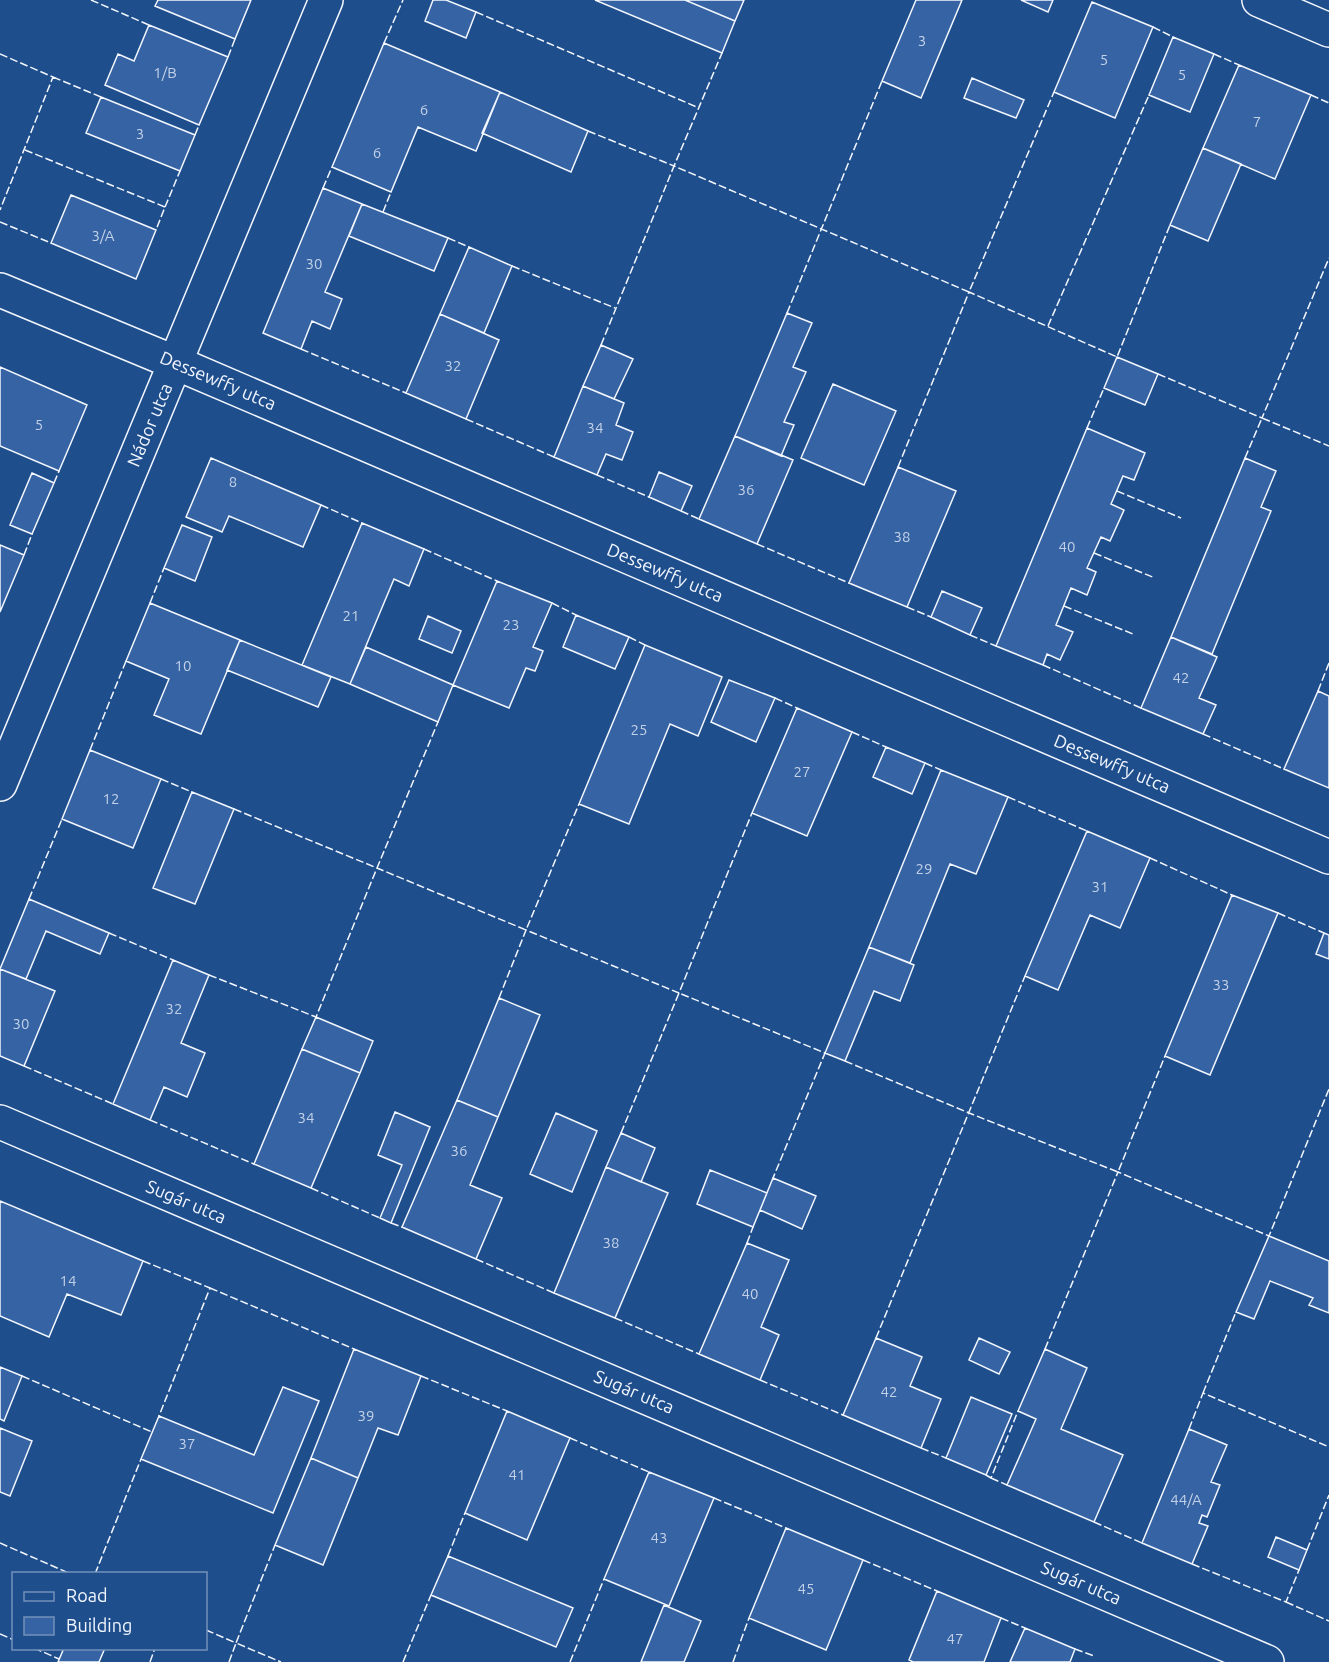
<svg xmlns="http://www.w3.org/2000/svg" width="1329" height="1662" viewBox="0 0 1329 1662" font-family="Ubuntu,sans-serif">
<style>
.building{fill:#3563a3;stroke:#f2f6ff;stroke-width:1.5}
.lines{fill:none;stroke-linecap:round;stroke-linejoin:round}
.street-casing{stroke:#f2f6ff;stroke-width:36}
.street{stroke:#1f4e8c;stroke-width:33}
.fence{stroke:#f2f6ff;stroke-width:1.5;stroke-dasharray:8 3;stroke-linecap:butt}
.labels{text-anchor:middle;stroke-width:4.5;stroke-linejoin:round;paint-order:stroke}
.number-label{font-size:15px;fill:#c3d1e8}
.street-label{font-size:18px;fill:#f2f6ff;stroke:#1f4e8c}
</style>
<rect width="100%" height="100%" fill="#1f4e8c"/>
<!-- building -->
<path class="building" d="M158,0H251L235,39L155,6Z
M433,0H446L476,12L466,38L425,21Z
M595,0H685L735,21L722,53Z
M685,0H744L735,21Z
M916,0H962L921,98L882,81Z
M1021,0H1053L1048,12Z
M1092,2L1153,27L1115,118L1054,92Z
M149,25L228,57L199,125L105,85L118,54L134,61Z
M1173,37L1214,54L1190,112L1149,95Z
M384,43L500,92L476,151L418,127L391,192L332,167Z
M1239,65L1311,95L1275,179L1203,148Z
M972,78L1024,100L1016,118L964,98Z
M500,92L588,131L571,172L482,133Z
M101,97L195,135L180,171L86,133Z
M1203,148L1241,164L1208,241L1170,225Z
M323,188L362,204L325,292L342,299L330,329L312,321L301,349L263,333Z
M71,195L156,230L136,279L51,243Z
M362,204L448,238L434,271L349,236Z
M469,247L512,266L484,333L440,314Z
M787,313L812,323L793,367L806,372L784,422L794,425L781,456L735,436Z
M440,314L499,340L466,419L406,393Z
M601,345L633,359L614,399L583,386Z
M1117,357L1158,374L1145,405L1104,388Z
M0,367L87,405L59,471L0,446Z
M833,384L896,411L864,485L801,458Z
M583,386L624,403L616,425L633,432L622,460L606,454L597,475L554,457Z
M1087,428L1145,453L1134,480L1123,476L1111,504L1124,510L1110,541L1101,537L1087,568L1096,572L1087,595L1071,588L1056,625L1073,632L1060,660L1047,654L1043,665L996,646Z
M735,436L793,460L757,544L699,519Z
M211,458L321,505L303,547L229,516L222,532L186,517Z
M1245,458L1276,471L1261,507L1271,511L1212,654L1171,637Z
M898,467L956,491L907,607L849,583Z
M659,472L692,486L681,511L649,497Z
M32,473L54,483L32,534L10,525Z
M362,523L424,549L409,586L394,579L350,684L302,665Z
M182,525L212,537L195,581L164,568Z
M0,545L24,555L0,612Z
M497,581L552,603L533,647L543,651L535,671L526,668L509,708L453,685Z
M942,591L982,608L970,635L931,617Z
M150,603L240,640L201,734L154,715L169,679L126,661Z
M576,615L629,637L615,669L563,647Z
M428,616L461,631L452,653L419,639Z
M1171,637L1217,657L1199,698L1216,705L1203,734L1141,708Z
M240,640L331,677L318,707L227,670Z
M645,645L722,677L698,736L670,724L629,824L579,804Z
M366,647L453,685L438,722L350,684Z
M729,680L775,698L756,742L711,722Z
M1318,691L1329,696V788L1284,769Z
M797,708L852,732L807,836L752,813Z
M886,747L925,763L912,794L873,777Z
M90,750L161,779L133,848L62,819Z
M941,770L1008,797L976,874L950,864L910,963L869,947Z
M192,792L234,809L195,904L153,888Z
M1087,831L1150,858L1120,928L1090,915L1058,990L1025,976Z
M1232,895L1278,913L1210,1075L1165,1056Z
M29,899L109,933L100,954L46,931L26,979L0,969Z
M1324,933L1329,935V959L1316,954Z
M869,947L914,965L900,1001L874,991L845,1061L825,1053Z
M173,960L209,975L181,1043L205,1053L187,1097L164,1087L150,1120L113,1104Z
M0,969L55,991L24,1066L0,1056Z
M499,998L540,1015L498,1117L457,1100Z
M316,1017L373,1041L360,1073L302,1049Z
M302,1049L360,1073L311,1188L254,1164Z
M457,1100L498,1117L470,1185L502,1198L476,1259L402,1227Z
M395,1112L430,1127L391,1223L380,1218L402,1165L378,1155Z
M556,1113L597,1131L572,1192L530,1174Z
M621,1133L655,1148L641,1182L606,1167Z
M606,1167L668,1193L615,1318L554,1293Z
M710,1170L767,1193L753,1227L697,1204Z
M773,1178L816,1196L802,1229L760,1210Z
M0,1201L143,1261L121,1315L67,1294L49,1337L0,1316Z
M1269,1236L1329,1261V1313L1309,1305L1313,1298L1270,1281L1254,1319L1236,1312Z
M747,1243L789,1260L761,1327L779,1335L760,1380L699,1354Z
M876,1338L922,1357L910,1386L941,1399L921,1448L843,1415Z
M979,1338L1010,1352L999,1374L969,1360Z
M354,1349L421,1376L398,1435L378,1428L358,1478L311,1458Z
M1045,1349L1087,1368L1061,1429L1123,1455L1094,1522L1007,1485L1036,1419L1018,1411Z
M0,1367L22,1376L4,1421L0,1419Z
M283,1387L319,1401L273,1513L141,1459L159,1416L254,1455Z
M971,1397L1012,1414L986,1475L946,1458Z
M507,1411L570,1438L527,1540L465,1513Z
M0,1428L32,1441L10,1496L0,1492Z
M1189,1429L1227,1445L1211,1482L1220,1485L1207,1517L1202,1515L1199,1523L1208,1526L1192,1564L1142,1543Z
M311,1458L358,1478L323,1565L275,1545Z
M649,1472L714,1498L669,1606L604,1579Z
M786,1528L863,1560L826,1650L749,1618Z
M1276,1537L1307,1550L1299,1570L1268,1557Z
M448,1556L573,1608L556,1647L431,1595Z
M937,1591L1001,1618L984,1662H913L909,1660Z
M664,1605L701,1621L684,1662H641Z
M1025,1628L1075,1649L1070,1662H1010Z
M64,1648H105L99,1662H58Z"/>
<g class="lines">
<!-- street casing -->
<g class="street-casing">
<path id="street" d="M1259,0L1329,30
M0,290L176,363L1329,857
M0,784L326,0
M0,1122L1267,1662"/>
</g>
<!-- street -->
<use href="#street" class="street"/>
<!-- fence -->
<path class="fence" d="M91,0L149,25
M476,12L699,108
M1153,27L1173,37
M384,43L403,0
M0,54L53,77L0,210
M1214,54L1239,65
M228,57L235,39
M53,77L101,97
M1311,95L1329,103
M588,131L674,166L722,53
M195,135L199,125
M25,150L165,207L156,230
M323,188L332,167
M165,207L180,171
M383,212L391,192
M0,222L51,243
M448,238L469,247
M512,266L615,308
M787,313L882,81
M1048,326L1149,95
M601,345L674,166L969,292L1054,92
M301,349L406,393
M1158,374L1262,418L1329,258
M466,419L554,457
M1087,428L1104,388
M1245,458L1262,418L1329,446
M898,467L969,292L1117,357L1170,225
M597,475L649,497
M54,483L59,471
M1117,491L1181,518
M321,505L362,523
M681,511L699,519
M757,544L849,583
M424,549L497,581
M1094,553L1155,578
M24,555L32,534
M150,603L164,568
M552,603L576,615
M1064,606L1133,634
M907,607L931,617
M970,635L996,646
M629,637L645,645
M1043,665L1141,708
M1318,691L1329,663
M775,698L797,708
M852,732L886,747
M1203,734L1284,769
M90,750L126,661
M925,763L941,770
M161,779L192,792
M1008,797L1087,831
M234,809L377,868L438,722
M1150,858L1232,895
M29,899L62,819
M1278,913L1324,933
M109,933L173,960
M209,975L316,1017L377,868L526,930L579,804
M499,998L526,930L679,993L752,813
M845,1061L969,1113L1118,1172L1165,1056
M24,1066L113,1104
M150,1120L254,1164
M621,1133L679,993L825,1053L773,1178
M311,1188L380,1218
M391,1223L402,1227
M747,1243L753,1227
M476,1259L554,1293
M143,1261L210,1288L159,1416
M210,1288L354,1349
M615,1318L699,1354
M876,1338L1025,976
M1045,1349L1118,1172L1269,1236L1329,1089
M22,1376L152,1432
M421,1376L507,1411
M760,1380L843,1415
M1203,1393L1236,1312
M1189,1429L1203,1393L1329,1447
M570,1438L649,1472
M921,1448L946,1458
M986,1475L991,1478L1018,1411
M991,1478L1007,1485
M714,1498L786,1528
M1094,1522L1142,1543
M0,1543L71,1574
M1307,1550L1329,1495
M448,1556L465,1513
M863,1560L937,1591
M1192,1564L1286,1602L1299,1570
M95,1574L141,1459
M1286,1602L1329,1621
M1001,1618L1025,1628
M206,1630L236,1643L275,1545
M0,1634L14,1640
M34,1648L59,1659
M1075,1649L1094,1656
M150,1662L155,1648
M229,1662L236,1643L281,1662
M403,1662L431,1595
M570,1662L604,1579
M733,1662L749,1618"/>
</g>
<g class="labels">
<!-- number labels -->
<g class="number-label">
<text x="922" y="46">3</text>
<text x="1104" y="65">5</text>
<text x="165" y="78">1/B</text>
<text x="1182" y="80">5</text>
<text x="424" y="115">6</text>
<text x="1257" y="127">7</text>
<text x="140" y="139">3</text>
<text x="377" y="158">6</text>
<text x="103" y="241">3/A</text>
<text x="314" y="269">30</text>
<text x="453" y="371">32</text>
<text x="39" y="430">5</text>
<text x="595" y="433">34</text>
<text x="233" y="487">8</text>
<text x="746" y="495">36</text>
<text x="902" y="542">38</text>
<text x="1067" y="552">40</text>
<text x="351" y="621">21</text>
<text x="511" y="630">23</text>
<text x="183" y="671">10</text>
<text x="1181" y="683">42</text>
<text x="639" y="735">25</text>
<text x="802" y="777">27</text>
<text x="111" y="804">12</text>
<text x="924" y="874">29</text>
<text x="1100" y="892">31</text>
<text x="1221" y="990">33</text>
<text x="174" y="1014">32</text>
<text x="21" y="1029">30</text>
<text x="306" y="1123">34</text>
<text x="459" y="1156">36</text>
<text x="611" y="1248">38</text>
<text x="68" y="1286">14</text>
<text x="750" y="1299">40</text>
<text x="889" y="1397">42</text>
<text x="366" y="1421">39</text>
<text x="187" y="1449">37</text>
<text x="517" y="1480">41</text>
<text x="1186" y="1505">44/A</text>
<text x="659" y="1543">43</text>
<text x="806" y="1594">45</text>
<text x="955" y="1644">47</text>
</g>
<!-- street labels -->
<g class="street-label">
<text transform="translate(218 381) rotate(23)" y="6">Dessewffy utca</text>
<text transform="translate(150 425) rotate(-67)" y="6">Nádor utca</text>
<text transform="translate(665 573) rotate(23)" y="6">Dessewffy utca</text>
<text transform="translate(1112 764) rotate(23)" y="6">Dessewffy utca</text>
<text transform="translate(186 1202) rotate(23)" y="6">Sugár utca</text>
<text transform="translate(634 1392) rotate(23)" y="6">Sugár utca</text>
<text transform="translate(1081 1583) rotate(23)" y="6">Sugár utca</text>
</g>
</g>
<!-- legend -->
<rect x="12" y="1572" width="195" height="78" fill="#1f4e8c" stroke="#7391ba" stroke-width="1.5"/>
<rect x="24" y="1592" width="30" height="9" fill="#1f4e8c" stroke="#7391ba" stroke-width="1.5"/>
<text x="66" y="1602" font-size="18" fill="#f2f6ff">Road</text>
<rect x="24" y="1617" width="30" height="18" fill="#3563a3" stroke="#7391ba" stroke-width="1.5"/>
<text x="66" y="1632" font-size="18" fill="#f2f6ff">Building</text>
</svg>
